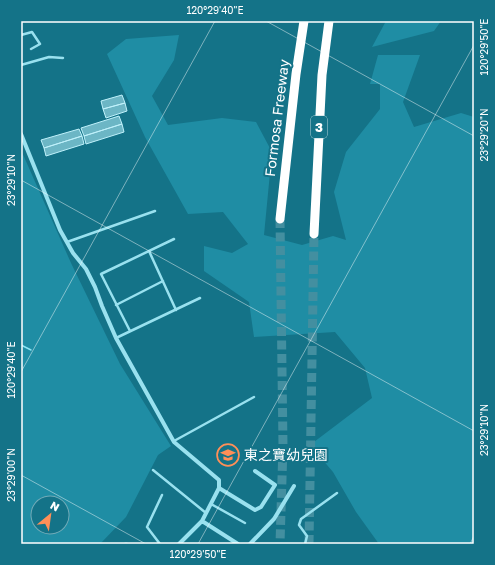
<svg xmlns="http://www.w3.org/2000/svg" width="495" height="565" viewBox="0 0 495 565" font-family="'Golos Text','Noto Sans TC',sans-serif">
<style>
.green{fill:#1f8da4;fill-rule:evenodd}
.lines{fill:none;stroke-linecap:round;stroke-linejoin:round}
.stream{stroke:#8be3f3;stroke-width:1.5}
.building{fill:#6cb6c5;stroke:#bff1fb}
.highway-tunnel{stroke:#438fa0;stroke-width:9;stroke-dasharray:9 4.5;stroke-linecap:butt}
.lane{stroke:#99e1ef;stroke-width:2.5}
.street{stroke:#99e1ef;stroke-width:4}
.highway{stroke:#fff;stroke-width:9}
.ticks{fill:none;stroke:#fff;stroke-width:1;stroke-opacity:0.45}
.labels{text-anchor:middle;stroke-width:4;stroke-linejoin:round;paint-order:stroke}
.shield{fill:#147388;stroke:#b8d5db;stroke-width:1}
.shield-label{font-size:13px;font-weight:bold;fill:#fff}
.street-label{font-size:14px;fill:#fff;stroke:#147388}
.poi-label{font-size:14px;fill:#fff;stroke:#147388;text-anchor:start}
.neatline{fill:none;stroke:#fff;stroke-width:1.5}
.ticks-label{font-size:10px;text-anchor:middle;fill:#fff}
</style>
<rect width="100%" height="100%" fill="#147388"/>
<!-- green -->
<path class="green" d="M386,21H441L434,31L372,47Z
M179,35L174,60L152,96L168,125L222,118L256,122L272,152L264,235L302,245L333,236L346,240L334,192L346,152L380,109V84H370L378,55H420L403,102L414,127L461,113L474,117V544H379L356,512L333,472L310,445L372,398L365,368L335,332L254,337L249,302L204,271V246L232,253L248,244L223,212L188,214L145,137L107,54L126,39Z
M21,150L71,263L120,364L171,446L158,455L126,517L100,544H21ZM38,503H62V527H38Z"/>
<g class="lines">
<!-- stream -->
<path class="stream" d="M21,345L31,350"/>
</g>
<!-- building -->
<path class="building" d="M122,95L125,103L103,109L101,101Z
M125,103L127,111L106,118L103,109Z
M119,116L122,124L84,136L81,128Z
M122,124L124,132L86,144L84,136Z
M79,129L82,136L44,148L41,140Z
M82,136L84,144L46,156L44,148Z"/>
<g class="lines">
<!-- highway-tunnel -->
<path class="highway-tunnel" d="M280,219L283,446L280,544
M309,544L314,234"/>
<!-- lane -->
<path class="lane" d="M21,35L32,32L40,44L31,49
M21,65L49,57L63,58
M67,242L155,211
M149,251L176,310
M116,305L163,281
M130,331L101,274L174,239
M116,338L200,298
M174,441L254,397
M153,470L206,513
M211,504L245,523
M125,544H127
M160,544L147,527L162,495
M305,544L307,536L299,525L301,519L337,493"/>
<!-- street -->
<path class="street" d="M21,134L60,230L73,253L86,269L95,287L102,306L116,338L174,442L219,480V488L202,521L179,544
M219,488L255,510L261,507L275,485L255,471
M202,521L238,544
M250,544L274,519L294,486"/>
<!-- highway -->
<path class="highway" d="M280,219L296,74L304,21
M314,234L322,75L329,21"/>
</g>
<!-- ticks -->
<path class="ticks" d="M266,21L474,136M21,180L474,431M21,372L215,21M21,475L146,544M198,544L474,45M470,544L474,536"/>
<!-- icons -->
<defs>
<g id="school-ring" transform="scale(1.15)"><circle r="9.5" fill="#147388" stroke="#ff8f57" stroke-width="1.5"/><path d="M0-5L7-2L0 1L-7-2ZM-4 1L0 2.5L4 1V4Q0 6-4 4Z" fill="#ff8f57"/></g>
</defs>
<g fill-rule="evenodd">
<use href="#school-ring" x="228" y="455"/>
</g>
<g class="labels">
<!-- shield labels -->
<rect class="shield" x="311" y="116" width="16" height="22" rx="3"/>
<g class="shield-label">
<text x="319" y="132">3</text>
</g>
<!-- street labels -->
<g class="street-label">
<text transform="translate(277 118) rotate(-83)" y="5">Formosa Freeway</text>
</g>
<!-- poi labels -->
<g class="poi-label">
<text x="244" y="460">東之寶幼兒園</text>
</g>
</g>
<!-- border -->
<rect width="495" height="565" fill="none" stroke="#147388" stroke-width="44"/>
<!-- north arrow -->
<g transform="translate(50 515) rotate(29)"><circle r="19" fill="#147388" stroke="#72abb8"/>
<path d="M0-3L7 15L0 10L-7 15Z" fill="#ff8f57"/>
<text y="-6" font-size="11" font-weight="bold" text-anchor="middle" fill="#ffffff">N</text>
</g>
<rect x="22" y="22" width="451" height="521" class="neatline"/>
<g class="ticks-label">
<text x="215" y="14">120°29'40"E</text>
<text transform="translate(484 47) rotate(-90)" y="4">120°29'50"E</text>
<text transform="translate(484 135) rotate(-90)" y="4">23°29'20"N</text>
<text transform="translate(11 180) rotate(-90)" y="4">23°29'10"N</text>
<text transform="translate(11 370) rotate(-90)" y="4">120°29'40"E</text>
<text transform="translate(484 430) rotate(-90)" y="4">23°29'10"N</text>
<text transform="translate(11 475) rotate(-90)" y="4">23°29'00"N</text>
<text x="198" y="558">120°29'50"E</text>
</g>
</svg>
